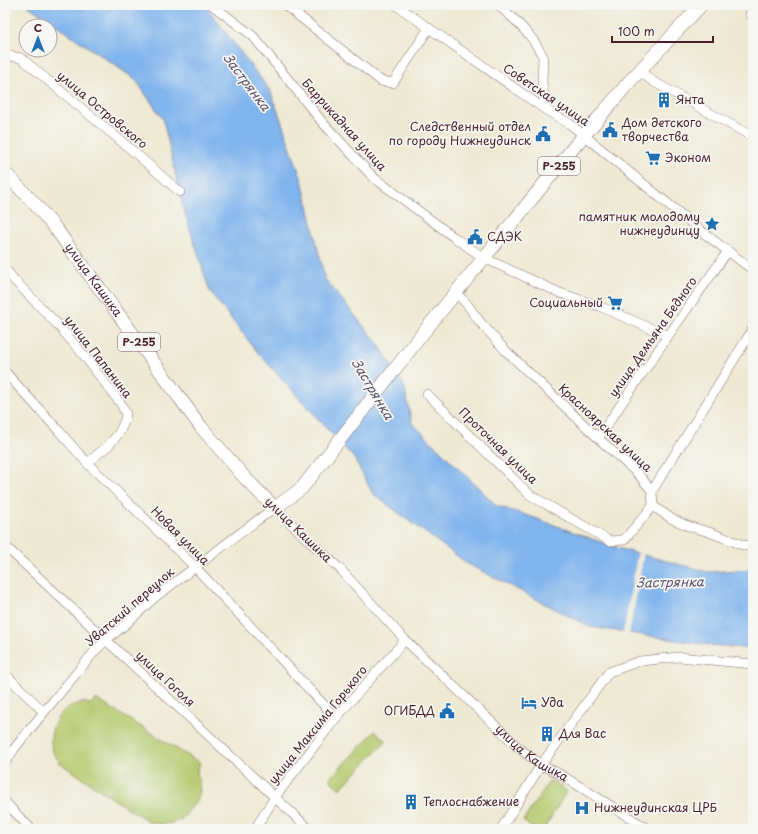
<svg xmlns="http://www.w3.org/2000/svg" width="758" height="834" viewBox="0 0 758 834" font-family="'Playpen Sans',sans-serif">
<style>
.green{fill:#b4c96d;stroke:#7f744c}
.water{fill:#7fb4ed;stroke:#646a8c}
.pier{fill:#eee9d2}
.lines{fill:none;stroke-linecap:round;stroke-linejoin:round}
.minor-casing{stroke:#836665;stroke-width:10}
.highway-casing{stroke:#836665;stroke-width:14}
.minor{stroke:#fff;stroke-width:9}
.highway{stroke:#fff;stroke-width:13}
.labels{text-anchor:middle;stroke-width:3.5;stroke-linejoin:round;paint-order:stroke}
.shield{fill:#f6f6f2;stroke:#7e6067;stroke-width:1}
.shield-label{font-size:11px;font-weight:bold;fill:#4a1f2b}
.street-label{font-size:12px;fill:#4a1f2b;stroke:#f6f6f2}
.poi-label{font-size:12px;fill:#4a1f2b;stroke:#f6f6f2;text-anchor:start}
.water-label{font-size:13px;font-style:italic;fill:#5d536f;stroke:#f6f6f2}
</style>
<rect width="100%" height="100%" fill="#f6f6f2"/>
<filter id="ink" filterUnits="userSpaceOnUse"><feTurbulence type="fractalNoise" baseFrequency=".025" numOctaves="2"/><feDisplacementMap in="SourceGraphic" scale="8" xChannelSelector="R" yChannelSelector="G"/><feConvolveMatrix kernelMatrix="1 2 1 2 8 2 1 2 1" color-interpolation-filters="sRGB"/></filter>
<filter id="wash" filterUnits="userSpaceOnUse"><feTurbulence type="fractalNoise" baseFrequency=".012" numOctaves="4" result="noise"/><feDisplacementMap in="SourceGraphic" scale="16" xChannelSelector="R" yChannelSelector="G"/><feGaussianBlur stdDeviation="0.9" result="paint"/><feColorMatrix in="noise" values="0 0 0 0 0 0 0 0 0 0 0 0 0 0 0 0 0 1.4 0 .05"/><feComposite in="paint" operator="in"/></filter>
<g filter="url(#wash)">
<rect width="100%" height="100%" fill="#eee9d2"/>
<!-- green -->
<path class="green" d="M96,699L200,763L197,771L200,791L198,799L182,819L172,823L161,824L150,822L130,810L60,763C58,759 54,756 53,752C46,734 57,709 76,704C81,702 87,703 92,704Z
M375,731L386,741L340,789L329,779Z
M550,780L567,791L544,829H534L523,821Z"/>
<!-- water -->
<path class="water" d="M27,5H205L271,92L302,180L325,279L379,345L404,386L412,423L497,506L532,517L617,548L708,572L753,569V649L709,645L590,627L468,564L373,494L354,458L260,355L210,292L183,207L163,119L135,79Z"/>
<!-- pier -->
<path class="pier" d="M638,551L644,553L629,635L623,634Z"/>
</g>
<g filter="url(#ink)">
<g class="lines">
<!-- minor casing -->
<g class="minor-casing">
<g id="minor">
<path d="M212,5L253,36L323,123L373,177L455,238L484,258L560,293L599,306L668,336"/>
<path d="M285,5L381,81L393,83L429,28"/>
<path d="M396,5L546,110L570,124L705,234L753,270"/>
<path d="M498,5L515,20L529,35L533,40L543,56L542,83L546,110"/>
<path d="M750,14L753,16"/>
<path d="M5,55L21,58L127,146L180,192"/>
<path d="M639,71L654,82L753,137"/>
<path d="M5,269L15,281L57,324L82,353L121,404L126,414L125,420L119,433L109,445L87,463"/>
<path d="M456,293L466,303L480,322L506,351L598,438L639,475L652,491L653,506L672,519L688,526L709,532L743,545L753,547"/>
<path d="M5,372L59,431L87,463L195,567L336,718"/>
<path d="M427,394L530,495L610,541L624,540L653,506"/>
<path d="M598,438L668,336L728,251"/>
<path d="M652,491L753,329"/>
<path d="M5,546L309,829"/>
<path d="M5,674L44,712"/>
<path id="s1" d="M5,763L14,749L44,712L95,651L106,640L126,624L154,598L263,516L275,508L305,537L341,570L405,640L519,748L541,765L558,773L648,829"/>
<path d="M5,802L31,829"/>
<path d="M255,829L275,797L336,718L405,640"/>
<path d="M501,829L541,765L609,672L640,661L679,657L753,664"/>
</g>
</g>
<!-- highway casing -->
<g class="highway-casing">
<g id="highway">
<path id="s2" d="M5,173L35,204L56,229L201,427L245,478L275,508L302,488L423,333L574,147L630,81L701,5"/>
</g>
</g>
<!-- minor -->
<use href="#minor" class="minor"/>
<!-- highway -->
<use href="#highway" class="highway"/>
</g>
</g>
<!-- icons -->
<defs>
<g id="building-bare" transform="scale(1.2)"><path d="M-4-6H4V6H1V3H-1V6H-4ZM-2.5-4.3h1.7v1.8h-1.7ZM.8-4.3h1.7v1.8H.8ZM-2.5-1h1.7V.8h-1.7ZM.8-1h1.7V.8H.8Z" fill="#1f6fb2" stroke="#f6f6f2" stroke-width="2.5" paint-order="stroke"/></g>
<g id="civic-bare" transform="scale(1.2)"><path d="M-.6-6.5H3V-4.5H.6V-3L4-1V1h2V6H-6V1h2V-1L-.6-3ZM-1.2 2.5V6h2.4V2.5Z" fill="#1f6fb2" stroke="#f6f6f2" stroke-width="2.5" paint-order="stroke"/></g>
<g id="supermarket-bare" transform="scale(1.2)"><path d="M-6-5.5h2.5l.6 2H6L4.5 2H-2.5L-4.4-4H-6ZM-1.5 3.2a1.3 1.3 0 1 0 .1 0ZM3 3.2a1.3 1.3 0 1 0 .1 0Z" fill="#1f6fb2" stroke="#f6f6f2" stroke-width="2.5" paint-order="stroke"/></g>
<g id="sight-bare" transform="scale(1.2)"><path d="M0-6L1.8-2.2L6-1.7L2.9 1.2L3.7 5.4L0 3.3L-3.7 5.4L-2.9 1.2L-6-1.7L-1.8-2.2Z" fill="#1f6fb2" stroke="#f6f6f2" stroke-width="2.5" paint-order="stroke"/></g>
<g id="hotel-bare" transform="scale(1.2)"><path d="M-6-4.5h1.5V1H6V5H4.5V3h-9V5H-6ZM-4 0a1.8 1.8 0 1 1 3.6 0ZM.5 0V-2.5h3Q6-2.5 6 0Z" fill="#1f6fb2" stroke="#f6f6f2" stroke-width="2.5" paint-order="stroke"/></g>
<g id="hospital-bare" transform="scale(1.2)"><path d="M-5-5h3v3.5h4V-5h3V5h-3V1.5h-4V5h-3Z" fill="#1f6fb2" stroke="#f6f6f2" stroke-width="2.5" paint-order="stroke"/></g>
</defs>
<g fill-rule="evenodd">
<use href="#building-bare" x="664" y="100"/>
<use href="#civic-bare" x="610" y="130"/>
<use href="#civic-bare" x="543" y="134"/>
<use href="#supermarket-bare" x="653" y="158"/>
<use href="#sight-bare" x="712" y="224"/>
<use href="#civic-bare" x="475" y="237"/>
<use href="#supermarket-bare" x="615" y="303"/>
<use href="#hotel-bare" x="529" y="703"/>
<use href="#civic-bare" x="447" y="711"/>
<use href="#building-bare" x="547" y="734"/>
<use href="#building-bare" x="411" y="802"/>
<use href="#hospital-bare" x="582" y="808"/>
</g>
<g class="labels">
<!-- shield labels -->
<g class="shield">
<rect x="538" y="157" width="42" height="18" rx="3"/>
<rect x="118" y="333" width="42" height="18" rx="3"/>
</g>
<g class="shield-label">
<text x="559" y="170">Р-255</text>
<text x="139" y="346">Р-255</text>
</g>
<!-- street labels -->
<g class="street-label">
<text transform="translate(546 95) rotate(34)" y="4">Советская улица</text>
<text transform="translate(102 110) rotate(40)" y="4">улица Островского</text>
<text transform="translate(344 125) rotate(48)" y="4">Баррикадная улица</text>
<text dy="4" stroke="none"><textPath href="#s2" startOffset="139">улица Кашика</textPath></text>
<text transform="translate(653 337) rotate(-55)" y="4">улица Демьяна Бедного</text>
<text transform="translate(98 357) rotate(52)" y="4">улица Папанина</text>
<text transform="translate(605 428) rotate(43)" y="4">Красноярская улица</text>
<text transform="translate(498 446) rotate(44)" y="4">Проточная улица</text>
<text transform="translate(298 530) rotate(44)" y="4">улица Кашика</text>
<text transform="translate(180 536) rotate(45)" y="4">Новая улица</text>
<text transform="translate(130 607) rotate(-41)" y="4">Уватский переулок</text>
<text transform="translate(165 679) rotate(43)" y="4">улица Гоголя</text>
<text transform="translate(318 725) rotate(-51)" y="4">улица Максима Горького</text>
<text dy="4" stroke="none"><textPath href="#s1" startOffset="730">улица Кашика</textPath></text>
</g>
<!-- poi labels -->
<g class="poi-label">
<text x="676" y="104">Янта</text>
<text x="622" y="127">Дом детского<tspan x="622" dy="14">творчества</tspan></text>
<text x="531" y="131" text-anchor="end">Следственный отдел<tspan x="531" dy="14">по городу Нижнеудинск</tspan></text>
<text x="665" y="162">Эконом</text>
<text x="700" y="221" text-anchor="end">памятник молодому<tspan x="700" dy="14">нижнеудинцу</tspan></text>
<text x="487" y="241">СДЭК</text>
<text x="603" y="307" text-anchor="end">Социальный</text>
<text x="541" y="707">Уда</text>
<text x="435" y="715" text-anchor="end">ОГИБДД</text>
<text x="559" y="738">Для Вас</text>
<text x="423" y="806">Теплоснабжение</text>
<text x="594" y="812">Нижнеудинская ЦРБ</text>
</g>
<!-- water labels -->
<g class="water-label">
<text transform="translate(247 82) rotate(53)" y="5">Застрянка</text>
<text transform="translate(373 389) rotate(59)" y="5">Застрянка</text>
<text transform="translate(670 582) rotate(-1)" y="5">Застрянка</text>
</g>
</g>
<!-- margin -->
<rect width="758" height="834" fill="none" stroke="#f6f6f2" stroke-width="20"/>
<!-- north arrow -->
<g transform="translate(38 38)"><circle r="19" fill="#f6f6f2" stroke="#b1a0a2"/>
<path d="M0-3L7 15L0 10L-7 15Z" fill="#1f6fb2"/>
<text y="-6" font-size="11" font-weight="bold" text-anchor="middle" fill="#4a1f2b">С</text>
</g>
<!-- scale -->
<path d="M612 36v6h101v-6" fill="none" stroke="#4a1f2b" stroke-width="2"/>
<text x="618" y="36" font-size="12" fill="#4a1f2b" stroke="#f6f6f2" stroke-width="3" paint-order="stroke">100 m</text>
</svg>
